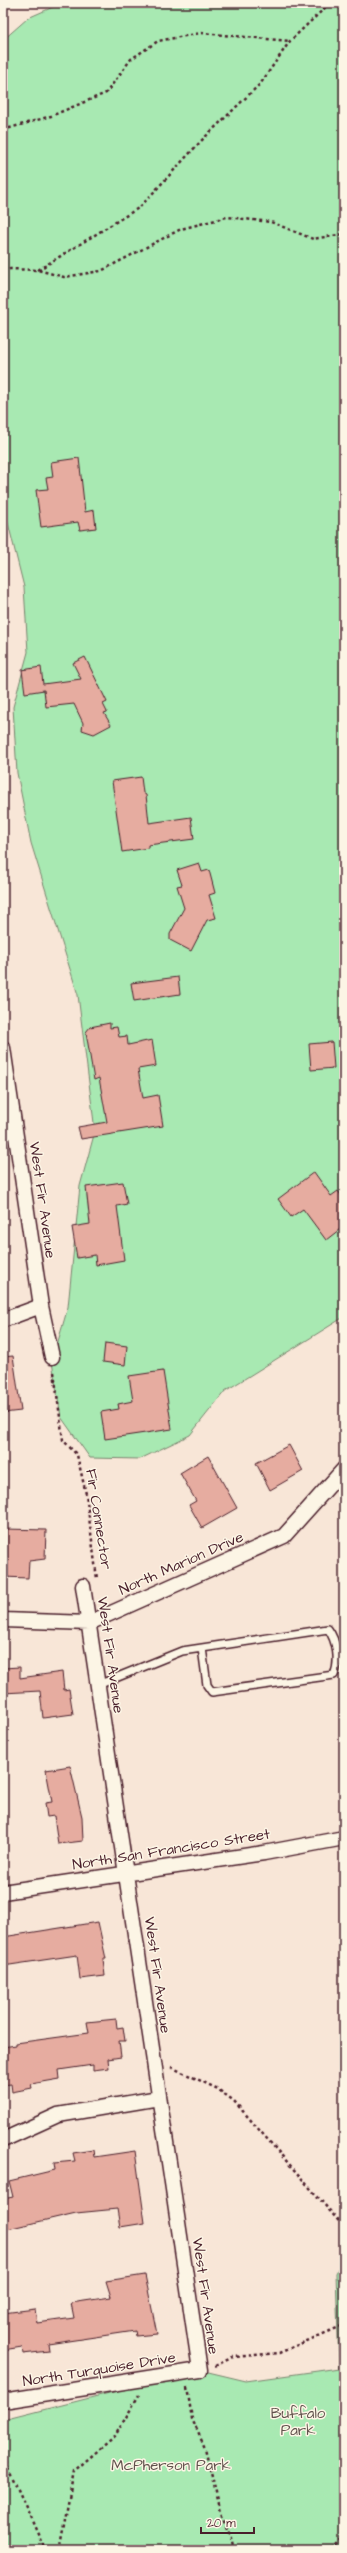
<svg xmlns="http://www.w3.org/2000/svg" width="347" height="2553" viewBox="0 0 347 2553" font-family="'Architects Daughter',sans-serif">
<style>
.green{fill:#a8e9b2;stroke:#79846e}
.building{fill:#e6aca0;stroke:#4a1f2b}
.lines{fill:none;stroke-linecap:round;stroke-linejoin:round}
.service-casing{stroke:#4a1f2b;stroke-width:10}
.minor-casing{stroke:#4a1f2b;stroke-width:17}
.path{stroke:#4a1f2b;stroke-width:2.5;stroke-dasharray:3 3;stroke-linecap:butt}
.service{stroke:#fcf5e5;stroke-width:7}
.minor{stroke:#fcf5e5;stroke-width:14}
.labels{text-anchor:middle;stroke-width:3;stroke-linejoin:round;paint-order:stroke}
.street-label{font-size:15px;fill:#4a1f2b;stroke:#fcf5e5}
.park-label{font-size:15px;fill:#62524d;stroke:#fcf5e5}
</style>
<rect width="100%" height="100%" fill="#f8e6d7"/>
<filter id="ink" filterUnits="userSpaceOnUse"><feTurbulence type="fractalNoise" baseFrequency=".025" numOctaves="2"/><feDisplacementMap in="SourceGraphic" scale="8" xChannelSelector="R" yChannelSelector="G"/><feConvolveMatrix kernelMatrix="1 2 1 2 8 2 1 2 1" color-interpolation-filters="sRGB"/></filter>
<g filter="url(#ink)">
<!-- green -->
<path class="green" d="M62,3H344V1317L225,1391L190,1435L140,1459L90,1458L61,1417L52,1362L68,1307L80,1186L95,1131L78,995L31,843L17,773L13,707L28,652L24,587L3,503V40L28,18Z
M344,2257V2550H3V2420L200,2370L246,2381L339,2368L336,2273Z"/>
<!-- building -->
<path class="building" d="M79,458L85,512L94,510L96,528L80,530L78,522L41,527L36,490L48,489L46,478L53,477L51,462Z
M85,657L107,702L103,704L107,712L104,713L111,725L94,734L82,730L83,723L74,704L46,707L44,690L25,693L22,670L41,667L43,684L81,679L73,663Z
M141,777L143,793L146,795L149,823L191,817L194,839L148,845V848L122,852L112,781Z
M199,863L202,872L209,870L215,893L209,895L216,918L207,920L191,951L170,940V934L184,908L177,886L182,885L177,870Z
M178,977L180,994L134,1001L131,983Z
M110,1023V1028L117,1027L119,1037L127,1036L128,1045L152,1040L156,1066L138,1069L143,1098L158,1095L163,1126L81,1139L78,1127L107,1122L99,1078L94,1080L86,1032L90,1027Z
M332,1042L334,1068L311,1070L309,1044Z
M314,1172L331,1196L338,1191L344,1199V1226L326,1240L303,1209L291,1217L278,1199Z
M123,1182L127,1204L117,1206L124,1260L96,1265L95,1255L77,1258L72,1227L90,1224L86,1187Z
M105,1343L127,1346L125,1365L103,1362Z
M13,1356L21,1411L3,1413V1357Z
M163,1371L172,1429L105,1439L101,1412L119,1409L118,1404L133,1401L129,1376Z
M289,1445L303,1471L270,1490L256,1463Z
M208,1456L237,1508L202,1528L189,1505L196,1501L180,1473Z
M5,1529L46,1530L45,1559L29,1561L28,1578L3,1577Z
M20,1667V1678L62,1672L64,1690L69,1689L73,1714L43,1718L40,1691L3,1693V1668Z
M70,1766L82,1817L83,1841L58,1844L54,1816L47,1817L45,1803L52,1802L46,1770Z
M98,1922L106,1959H103L105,1976L80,1979L77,1955L3,1966V1937Z
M116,2019L117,2028L123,2027L125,2041H119L121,2057L108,2059L109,2068L93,2070V2065L59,2070L60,2079L31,2084L32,2088L12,2092L11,2084L3,2085V2047L16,2045V2043L89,2033L87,2022Z
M93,2150L94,2157L135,2151L145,2223L120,2227L117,2209L76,2213L3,2230V2199L13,2197L9,2181L55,2170L54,2163L75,2161L73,2153Z
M145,2275L157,2334L136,2336L135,2331L48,2344L49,2351L23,2354L22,2347L3,2350V2313L35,2309L37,2323L74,2318L71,2303L111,2297L106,2281Z"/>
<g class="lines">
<!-- service casing -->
<g class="service-casing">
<path id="service" d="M98,1685L182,1651L202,1648L328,1629C337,1641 340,1662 334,1675L212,1692L207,1685L202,1648"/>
</g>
<!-- minor casing -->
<g class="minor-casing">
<path id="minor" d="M3,1048L41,1306L52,1357
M3,1320L41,1306
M3,1620L89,1623L284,1536L344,1469
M3,1892L264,1853L344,1838
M3,2140L58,2115L159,2098
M3,2401L200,2370L83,1586"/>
</g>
<!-- path -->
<path class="path" d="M3,130L51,116L106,93L131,59L158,41L201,33L290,41
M38,270L140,207L201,141L261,83L290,41L330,3
M3,271L10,269L38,270L64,277L101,271L181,229L227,217L271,222L313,239L344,234
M54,1372L63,1440L77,1455L86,1494L97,1579
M171,2067L216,2088L234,2101L344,2227
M215,2366L233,2357L279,2353L344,2325
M187,2387L192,2419L205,2448L222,2516L231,2537L234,2550
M3,2456L45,2550
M59,2550L74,2471L115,2436L139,2395
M332,2550L344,2536"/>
<!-- service -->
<use href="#service" class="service"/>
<!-- minor -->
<use href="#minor" class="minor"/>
</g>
</g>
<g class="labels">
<!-- street labels -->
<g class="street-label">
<text transform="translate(43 1200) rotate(82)" y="5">West Fir Avenue</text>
<text transform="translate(99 1519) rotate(81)" y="5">Fir Connector</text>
<text transform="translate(181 1563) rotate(-24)" y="5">North Marion Drive</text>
<text transform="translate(111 1655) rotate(82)" y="5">West Fir Avenue</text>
<text transform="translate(171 1849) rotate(-9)" y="5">North San Francisco Street</text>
<text transform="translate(158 1975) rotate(82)" y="5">West Fir Avenue</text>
<text transform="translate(206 2296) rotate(82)" y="5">West Fir Avenue</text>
<text transform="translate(99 2369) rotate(-9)" y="5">North Turquoise Drive</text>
</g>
<!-- park labels -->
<g class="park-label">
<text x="298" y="2418">Buffalo<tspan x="298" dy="17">Park</tspan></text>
<text x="171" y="2470">McPherson Park</text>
</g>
</g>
<!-- margin -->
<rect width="347" height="2553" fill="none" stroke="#fcf5e5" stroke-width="16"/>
<rect x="8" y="8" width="331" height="2537" fill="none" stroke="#4a1f2b" stroke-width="1.5" filter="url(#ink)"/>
<!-- scale -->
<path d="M201 2527v6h53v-6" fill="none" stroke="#4a1f2b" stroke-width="2"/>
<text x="207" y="2527" font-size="12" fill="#4a1f2b" stroke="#fcf5e5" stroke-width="3" paint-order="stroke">20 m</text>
</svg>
